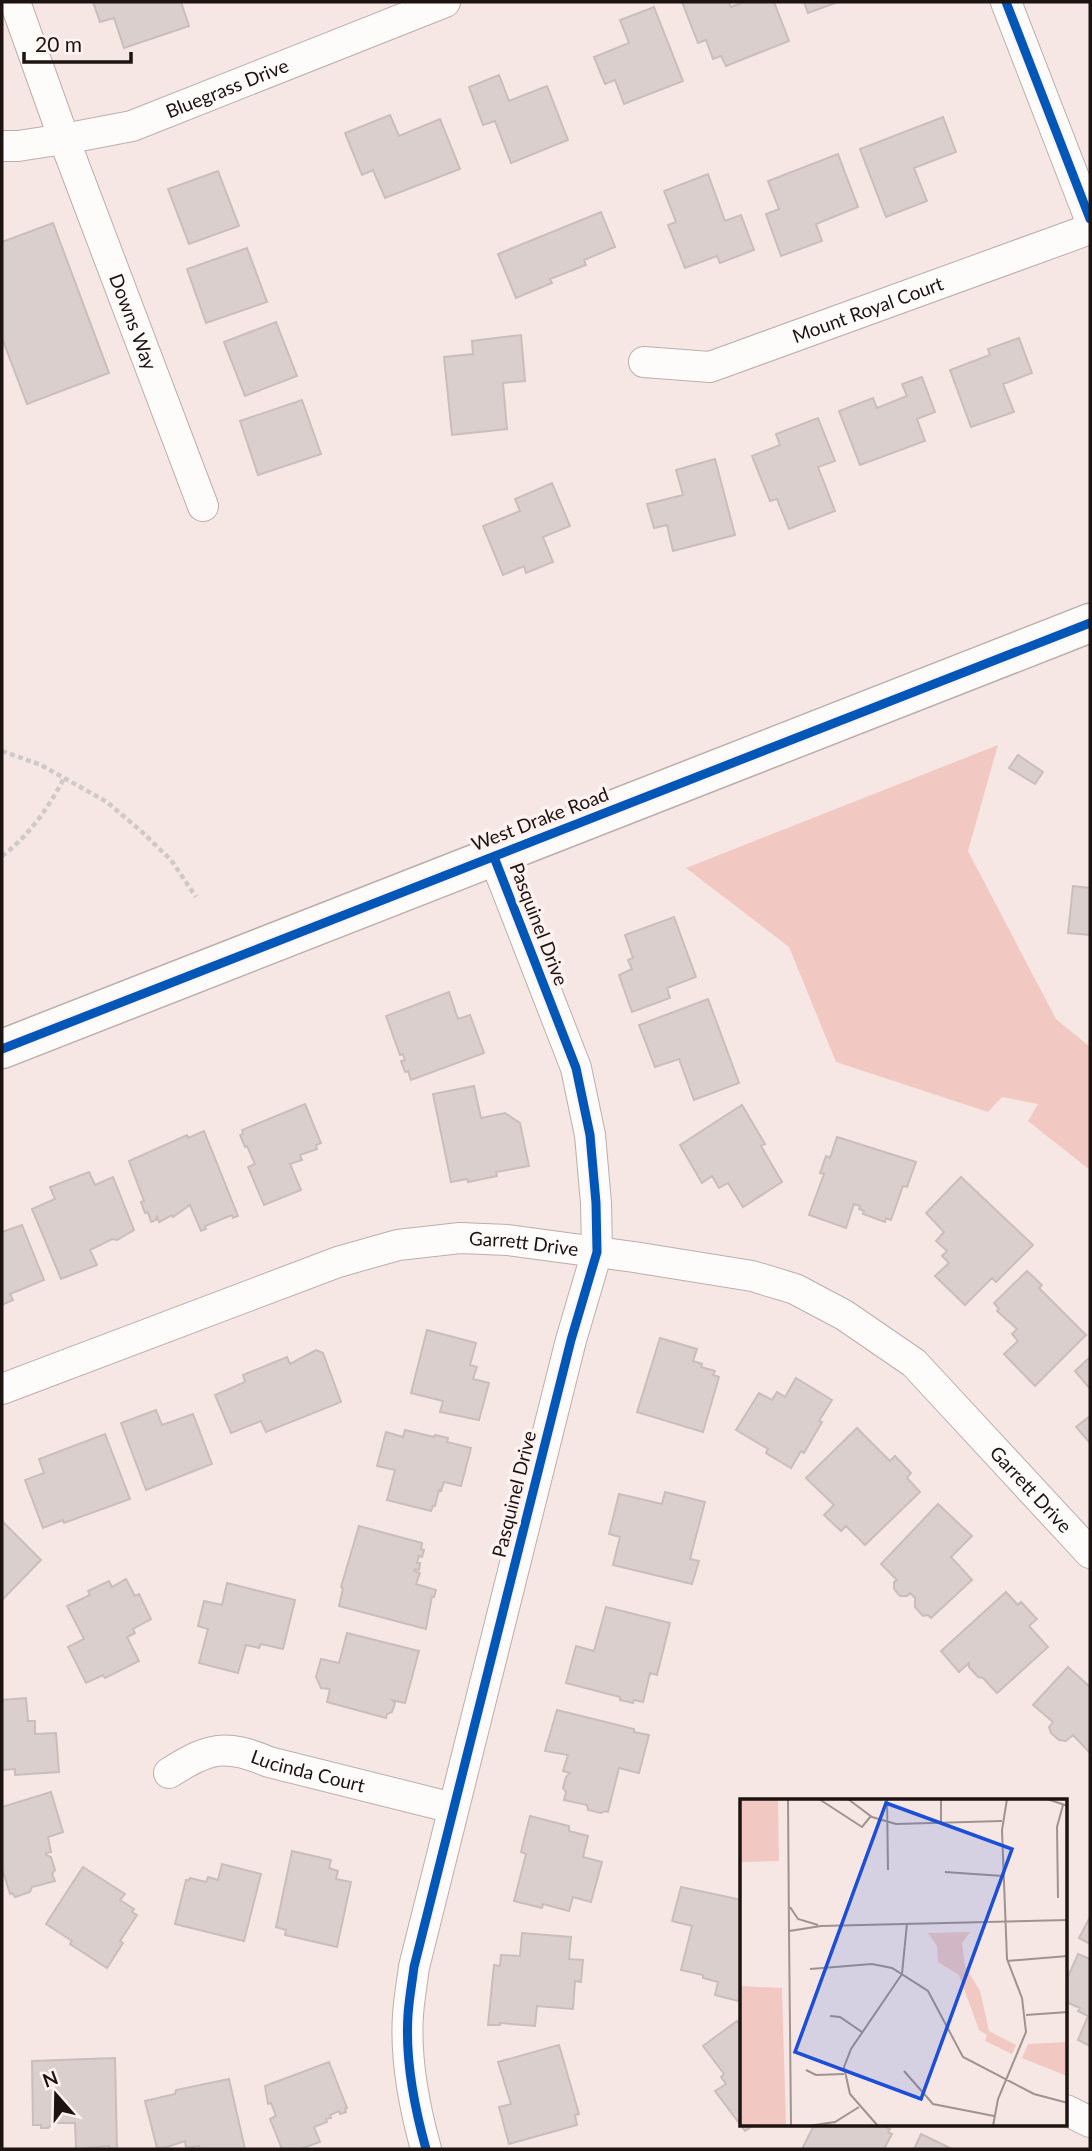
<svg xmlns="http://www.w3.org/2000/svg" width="1092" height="2151" viewBox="0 0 1092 2151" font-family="Lato,sans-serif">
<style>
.green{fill:#f1c9c2}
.building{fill:#dbcfcd;stroke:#cabebc;stroke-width:2}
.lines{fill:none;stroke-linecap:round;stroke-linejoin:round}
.street-casing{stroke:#bbafad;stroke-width:32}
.primary-casing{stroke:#bbafad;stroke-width:41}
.path{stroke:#cfcac8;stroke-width:4.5;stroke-dasharray:5 3.5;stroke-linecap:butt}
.street{stroke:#fefbfb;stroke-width:30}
.primary{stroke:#fefbfb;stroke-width:38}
.cycleway-casing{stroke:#fef3f1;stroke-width:13}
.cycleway{stroke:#0057b8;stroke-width:9}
.labels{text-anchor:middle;stroke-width:7;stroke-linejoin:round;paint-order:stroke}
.street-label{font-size:19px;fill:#1d1412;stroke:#fef3f1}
.inset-road{fill:none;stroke:#9f9390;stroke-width:2}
.view{fill:#1d4ed8;fill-opacity:0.15;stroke:#1d4ed8;stroke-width:3.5}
.inset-edge{fill:none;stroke:#1d1412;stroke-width:3.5}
</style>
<rect width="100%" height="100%" fill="#f6e7e4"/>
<!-- green -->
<path class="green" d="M998,745L968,851L1056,1019L1090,1047V1170L1028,1121L1038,1104L1002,1097L988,1112L836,1062L789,947L686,868Z"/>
<!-- building -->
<path class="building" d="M93,2H181L189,26L124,48L114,18L100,22Z
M682,2H729L731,7L744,2H774L789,41L726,66L721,56L713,59L706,40L698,43Z
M804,2H838L808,13Z
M654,7L683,81L624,104L615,80L605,84L594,57L629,43L620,20Z
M499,75L509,101L547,86L568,140L511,163L495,121L483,125L469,87Z
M390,115L399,136L440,119L460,169L385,198L373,170L362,175L345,133Z
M943,117L956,152L914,168L927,201L886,217L860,149Z
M838,154L858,207L816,224L822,241L781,256L766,214L779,209L768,181Z
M218,171L239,226L189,244L168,189Z
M708,174L725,221L741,215L754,250L720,263L717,256L685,268L668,225L676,222L664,191Z
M601,212L615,247L584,260L586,265L550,279L552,283L516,298L498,254Z
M53,223L109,373L27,404L2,338V242Z
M247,248L267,302L206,323L187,269Z
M276,322L297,376L245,396L224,342Z
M521,335L525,381L503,383L507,429L452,435L444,357L473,354L472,341Z
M1019,338L1032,373L1003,384L1014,412L971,427L950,370L990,355L988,349Z
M922,377L935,412L917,419L925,441L860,465L839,411L873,398L877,408L907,396L902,384Z
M302,400L321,454L258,475L240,421Z
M818,418L835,461L818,467L835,511L789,529L777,499L770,501L752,456L780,445L776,434Z
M715,459L735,535L673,551L667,525L654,528L647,504L683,495L676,470Z
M552,483L570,526L543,537L553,562L526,573L524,566L503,575L483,526L520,511L515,499Z
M1018,755L1043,772L1035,784L1009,768Z
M1073,886L1090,888V935L1068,933Z
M674,917L696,977L667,988L670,998L632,1012L619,975L632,969L628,960L633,958L625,935Z
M449,992L458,1019L470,1015L484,1053L411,1080L408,1071L405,1072L401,1061L405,1060L403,1054L400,1055L386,1016Z
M708,999L739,1083L694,1100L679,1059L655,1067L639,1025Z
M474,1086L481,1118L505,1113L520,1123L529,1166L496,1172L497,1176L468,1182L467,1179L451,1182L433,1094Z
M305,1104L321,1143L316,1145L317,1149L300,1155L302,1160L290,1164L301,1190L264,1205L248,1167L255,1164L247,1146L245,1147L240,1135L243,1134L242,1130Z
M742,1105L765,1144L761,1146L782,1182L743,1207L728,1183L719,1188L712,1176L702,1183L680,1145Z
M204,1131L238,1216L233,1218L232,1215L205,1226L206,1229L201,1231L190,1205L173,1217L172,1215L159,1222L157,1217L156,1220L151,1222L148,1212L145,1213L141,1202L144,1201L129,1161L187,1135L188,1138Z
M837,1137L916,1162L907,1187L903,1186L891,1220L886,1218L885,1222L863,1214L864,1211L859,1209L860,1206L854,1204L846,1228L809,1215L824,1174L820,1173L826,1156L830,1158Z
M89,1172L95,1185L113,1177L134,1230L117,1240L112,1239L90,1250L97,1265L61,1279L32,1209L55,1199L50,1187Z
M961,1177L1033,1245L996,1282L992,1278L965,1305L935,1276L949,1263L942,1256L947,1251L936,1241L944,1232L926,1213Z
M22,1225L44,1280L10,1294L13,1300L2,1305V1232Z
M1027,1271L1042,1285L1039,1288L1086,1335L1035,1386L1004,1354L1018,1341L1012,1334L1017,1329L997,1311L999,1309L994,1303Z
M427,1330L476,1343L470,1365L477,1367L473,1379L489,1383L479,1420L440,1412L443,1401L411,1393Z
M660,1338L697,1349L693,1361L702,1364L701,1367L715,1371L713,1375L719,1377L703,1432L637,1412Z
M316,1350L323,1353L341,1402L266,1432L261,1421L231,1433L215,1395L245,1382L243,1375L287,1357L290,1364Z
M1090,1357V1389L1075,1371Z
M796,1378L832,1400L819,1421L822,1422L804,1453L801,1451L791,1468L766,1453L768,1449L736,1430L759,1393L772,1400L777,1392L785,1397Z
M156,1410L162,1425L193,1414L212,1464L146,1490L121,1423Z
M1090,1416V1443L1076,1427Z
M857,1428L890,1461L895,1456L911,1473L907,1478L920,1492L865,1545L846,1526L841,1531L824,1515L834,1505L806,1478Z
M405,1430L434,1437L435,1435L448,1438L447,1442L471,1448L461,1486L444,1482L441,1491L439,1490L435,1506H433L431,1511L387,1500L395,1470L377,1466L386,1432L403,1437Z
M105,1434L130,1499L64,1523L63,1520L43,1528L25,1480L44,1473L39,1459Z
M665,1492L705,1502L690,1559L699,1561L692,1584L613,1565L620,1537L609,1534L619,1494L662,1504Z
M938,1504L972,1536L951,1557L972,1580L931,1618L928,1615L923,1616L915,1607V1598L910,1593L907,1596H900L894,1589V1582L897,1580L881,1564Z
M2,1521L41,1560L2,1600Z
M359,1526L422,1543L421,1549L424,1550L422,1557L419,1556L417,1563H420L419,1570L415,1569L414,1571L420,1573L416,1584L436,1590L434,1597L432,1596L426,1629L339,1606L343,1588L341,1587Z
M126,1579L135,1596L139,1594L151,1619L133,1629L135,1633L127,1637L139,1661L105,1678L103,1675L86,1683L68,1647L84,1639L67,1606L90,1595L88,1591L109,1581L112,1587Z
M227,1583L295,1600L283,1649L261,1644L259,1648L246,1645L238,1673L199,1663L208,1629L198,1626L204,1601L222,1605Z
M1006,1592L1018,1605L1021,1602L1037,1619L1029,1626L1048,1647L997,1693L983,1678L978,1677L969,1667V1663L959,1672L941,1651Z
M606,1607L670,1623L657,1675L650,1673L643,1702L634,1700L633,1703L620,1700V1697L566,1683L576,1646L594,1651Z
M347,1633L419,1651L405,1703L392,1700L395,1703L392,1712L387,1714L386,1718L327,1702L330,1689L321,1688L316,1677L321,1659L339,1663Z
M1068,1667L1090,1687V1753L1073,1735L1066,1741L1059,1740L1051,1733L1049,1727L1053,1722L1033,1705Z
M26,1698L28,1721H35V1734L56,1733L59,1772L15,1775V1769L3,1770L2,1773V1700Z
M557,1710L634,1729V1732L649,1735L639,1773L619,1768L608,1812L605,1811L601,1813L588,1810L587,1805L564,1800L566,1792L563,1788L566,1777L570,1773L563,1771L568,1755L545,1751Z
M51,1792L63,1832L48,1837L51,1852L46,1853V1855L51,1857L55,1870L52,1874L55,1881L32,1887L30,1892L15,1897L12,1893L10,1894L2,1868V1807Z
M530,1816L569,1826V1831L588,1836L583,1857L602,1862L591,1902L573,1897L569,1911L543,1904L542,1908L514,1901L526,1854L521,1852Z
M292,1851L331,1860L329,1868L338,1871L336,1879L351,1882L337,1947L285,1935L286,1930L276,1927Z
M222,1864L261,1874L244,1941L175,1924L186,1880H189L190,1878L206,1882L208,1877L218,1880Z
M83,1867L125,1894L120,1900L134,1909L132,1912L137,1915L120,1941L123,1943L107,1968L70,1944L72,1941L46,1924Z
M681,1887L742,1900V2002L715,1995L718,1982L703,1978V1975L681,1970L692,1926L672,1921Z
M1090,1917V1944L1079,1938Z
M522,1933L571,1937L569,1959L583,1960L581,1982L575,1981L573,2009L537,2006L535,2026L500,2023V2025H488L494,1965L500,1966L501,1955L520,1956Z
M1078,1954L1090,1959V2046L1078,2040L1088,2016L1078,2011L1080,2008L1066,2002V1981Z
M737,2021L742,2029V2125H754L745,2131L715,2091L726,2084L721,2077L724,2074L703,2046Z
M559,2045L579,2114L575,2115L577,2125L509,2144L499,2107L511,2104L498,2062Z
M115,2058L117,2149H109V2146L76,2149L75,2123H53V2126L48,2127V2128H41V2125H33L32,2061Z
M329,2062L347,2108L345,2109L346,2112L340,2114L339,2111L330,2115L331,2118L326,2119L327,2122L314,2127L320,2142L300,2149H282L270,2119L276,2116L271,2103L268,2104L265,2086Z
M229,2079L245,2149H200L199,2146L186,2148L185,2141L167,2147L157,2148L145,2101L175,2094L176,2090Z
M814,2125H881L890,2129L888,2132L892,2134L884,2149H802Z
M921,2134L952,2149H914Z"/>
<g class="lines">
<!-- street casing -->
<g class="street-casing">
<g id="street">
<path id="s1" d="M15,2L64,139L203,506"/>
<path d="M1006,2L1090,219"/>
<path id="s2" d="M2,146H18L64,139L132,126L445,2"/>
<path id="s3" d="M644,362L710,367L1090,229"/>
<path id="s4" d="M2,1389L338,1262L398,1245L460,1238L508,1240L634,1257L752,1276L795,1289L844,1315L914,1363L1090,1553"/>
<path id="s5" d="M169,1773C209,1748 224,1743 269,1762L453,1808"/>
<path d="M1066,2110L1090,2122"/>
<path d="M426,2149C414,2106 405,2060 408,2015C409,1999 412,1983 414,1967L571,1340L597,1252L596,1203L590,1135L576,1068L494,857"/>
</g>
</g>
<!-- primary casing -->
<g class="primary-casing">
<path id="primary" d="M2,1049L1090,623"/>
</g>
<!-- path -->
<path class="path" d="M2,751L41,765L107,802L142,832L171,860L196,897
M2,856C29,836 49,807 64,778"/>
<!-- street -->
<use href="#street" class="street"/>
<!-- primary -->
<use href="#primary" class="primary"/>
<!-- cycleway casing -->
<g class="cycleway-casing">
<path id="cycleway" d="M1006,2L1090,219
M2,1049L1090,623
M426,2149C414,2106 405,2060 408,2015C409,1999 412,1983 414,1967L571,1340L597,1252L596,1203L590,1135L576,1068L494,857"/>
</g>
<!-- cycleway -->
<use href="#cycleway" class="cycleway"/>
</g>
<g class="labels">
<!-- street labels -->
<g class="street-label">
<text dy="7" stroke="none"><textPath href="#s2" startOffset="234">Bluegrass Drive</textPath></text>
<text dy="7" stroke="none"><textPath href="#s3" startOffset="234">Mount Royal Court</textPath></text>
<text dy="7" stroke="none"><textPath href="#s1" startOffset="341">Downs Way</textPath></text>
<text transform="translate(540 819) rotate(-21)" y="7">West Drake Road</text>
<text transform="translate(539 924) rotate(69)" y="7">Pasquinel Drive</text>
<text dy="7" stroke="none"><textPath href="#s4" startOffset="548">Garrett Drive</textPath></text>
<text dy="7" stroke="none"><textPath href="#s4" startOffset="1136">Garrett Drive</textPath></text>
<text transform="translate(514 1494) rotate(-76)" y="7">Pasquinel Drive</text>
<text dy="7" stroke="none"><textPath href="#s5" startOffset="147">Lucinda Court</textPath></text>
</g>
</g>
<!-- overview -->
<g transform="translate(740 1799)">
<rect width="327" height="327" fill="#f6e7e4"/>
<path d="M0,0H38L39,62L0,63ZM230,133L222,144L225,167L240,192L249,232L276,246L272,255L245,242L247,236L239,231L219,176L198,163L197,147L188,134ZM0,187L42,189L46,327H0ZM327,243V277L282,259L288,245Z" fill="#f1c9c2"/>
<path class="inset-road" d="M48,0L49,132L81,127L328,121M79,0L122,28L131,17M108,0L132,18L156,25L262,22M147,0L148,71M201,0V23M307,0L328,7M205,73L263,77M318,99L317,28L323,6M50,108L58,120L78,126M49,132L51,327M267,162L328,157M70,170L132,165L152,169L188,192L223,258L294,295L328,304M286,216L328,213M90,217L100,218L122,233M66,271L76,276L104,275M164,272L193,305L254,317M68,327L95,323L119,308M138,327L110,295L104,268L111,250L162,175L167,124M253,327L258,300L286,233L282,199L267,160L262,31L267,0"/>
<path class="view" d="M146,4L272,50L181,300L55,253Z"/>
<rect width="327" height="327" class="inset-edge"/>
</g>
<!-- border -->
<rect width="1092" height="2151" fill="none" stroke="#1d1412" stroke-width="7"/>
<!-- north arrow -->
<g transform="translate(56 2095) rotate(340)" stroke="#fef3f1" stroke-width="5" paint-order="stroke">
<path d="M0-5L12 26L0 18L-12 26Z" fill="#1d1412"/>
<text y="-10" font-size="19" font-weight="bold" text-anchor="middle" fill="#1d1412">N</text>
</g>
<!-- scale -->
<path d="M24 52v10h107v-10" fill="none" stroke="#1d1412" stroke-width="3.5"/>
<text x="35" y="52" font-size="21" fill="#1d1412" stroke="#fef3f1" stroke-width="5" paint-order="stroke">20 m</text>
</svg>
